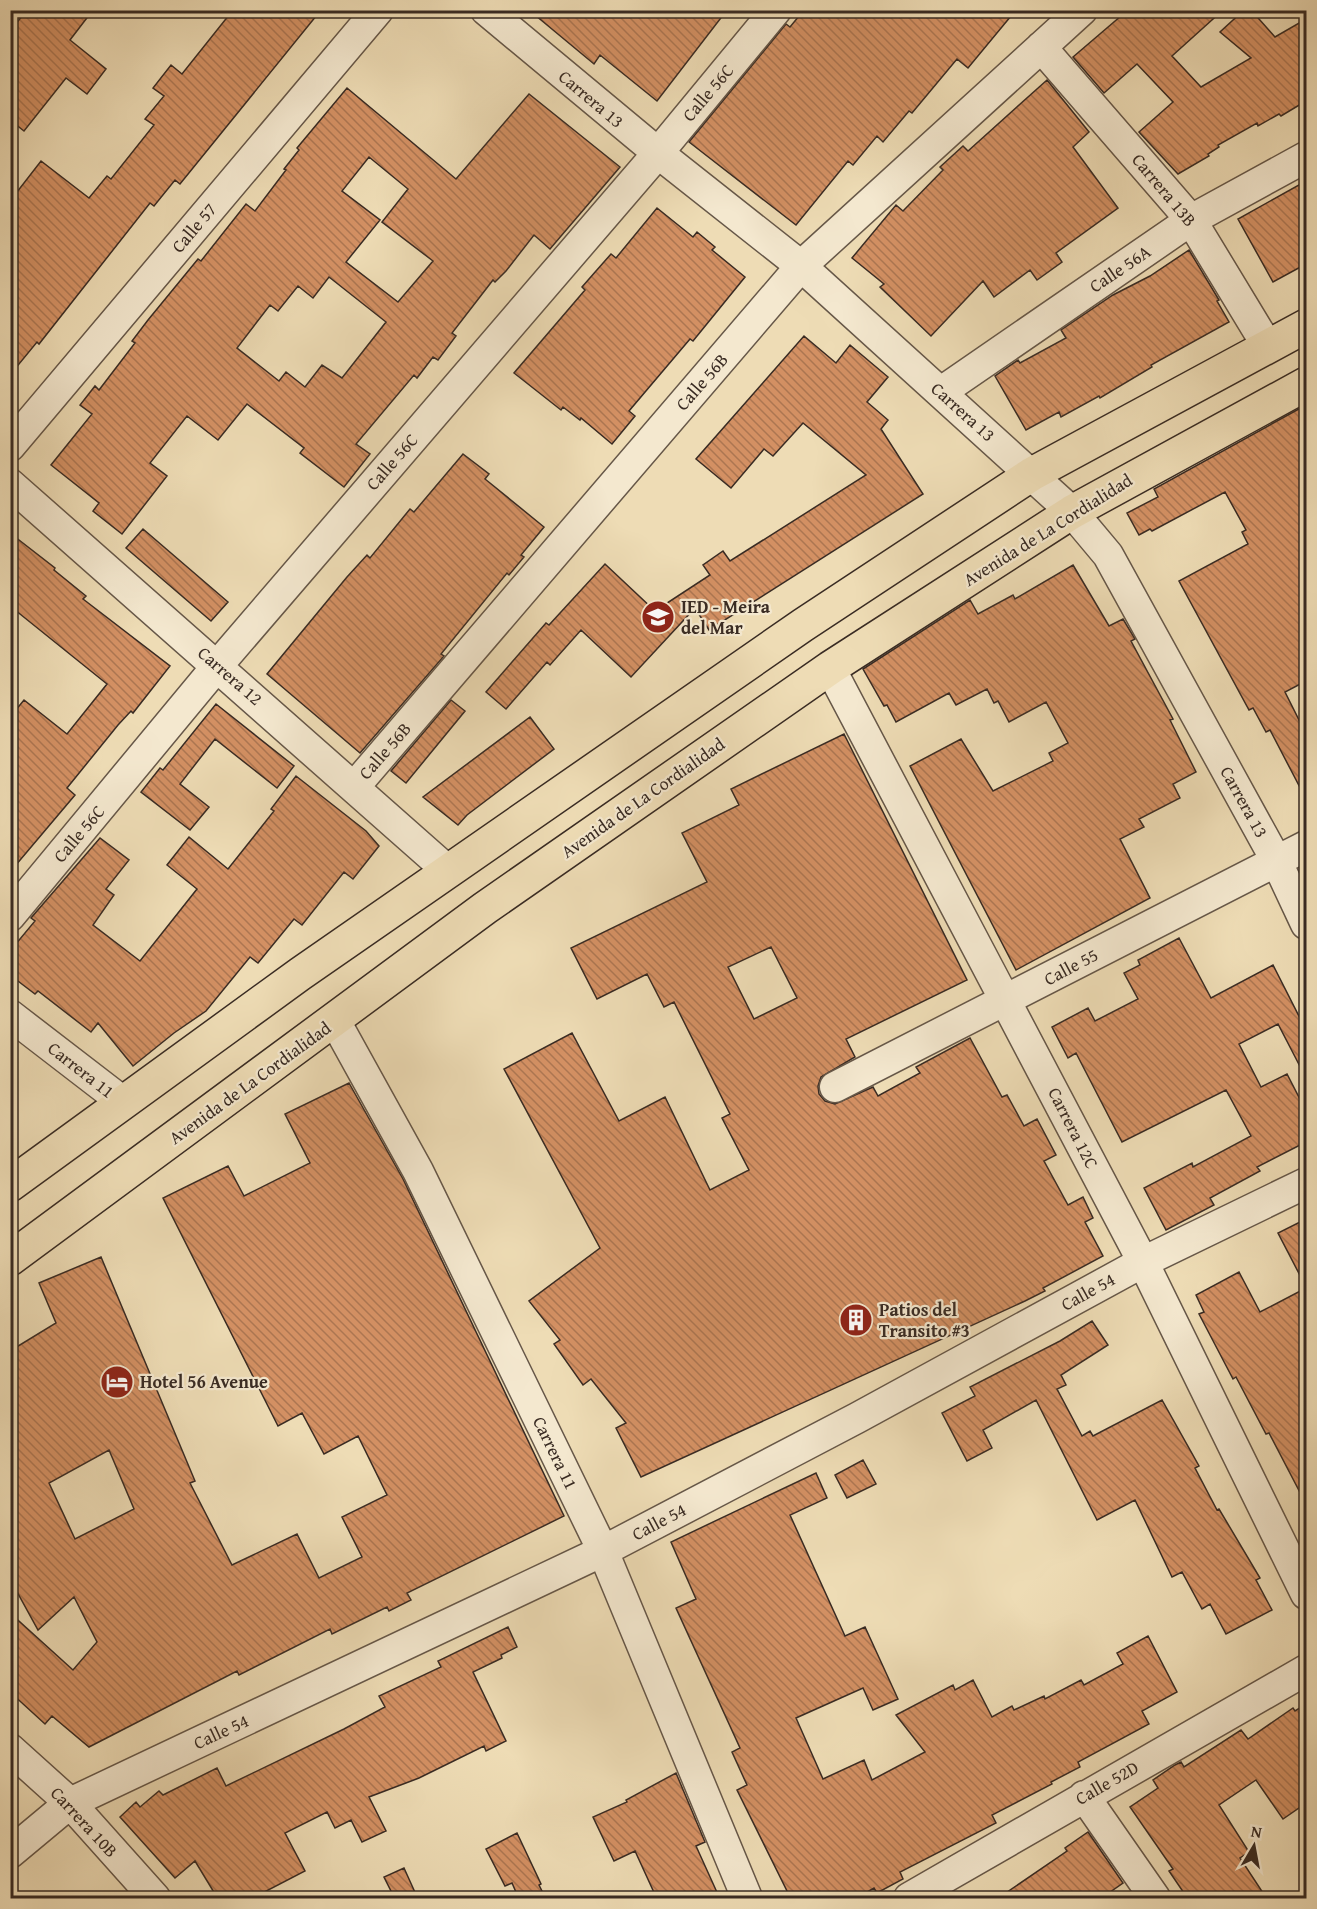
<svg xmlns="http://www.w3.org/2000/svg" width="1317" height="1909" viewBox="0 0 1317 1909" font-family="'Gentium Book Plus',serif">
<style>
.building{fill:url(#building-back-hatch);stroke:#392b23;stroke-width:1.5;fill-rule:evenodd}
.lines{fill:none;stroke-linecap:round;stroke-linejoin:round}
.minor-casing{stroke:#665748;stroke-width:33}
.major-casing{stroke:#392b23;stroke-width:36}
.minor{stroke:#f4e8cf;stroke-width:30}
.major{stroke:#eedcb5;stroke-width:33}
.labels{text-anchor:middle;stroke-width:4.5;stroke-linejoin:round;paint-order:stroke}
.street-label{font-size:18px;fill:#392b23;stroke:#f4e8cf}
.poi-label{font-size:18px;font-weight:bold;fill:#392b23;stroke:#f4e8cf;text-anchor:start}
</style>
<defs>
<pattern id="building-back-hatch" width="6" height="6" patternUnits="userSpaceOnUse" patternTransform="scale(1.5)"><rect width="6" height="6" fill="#d39063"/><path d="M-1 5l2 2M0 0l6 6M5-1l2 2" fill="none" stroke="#ac7651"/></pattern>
</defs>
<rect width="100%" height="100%" fill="#eedcb5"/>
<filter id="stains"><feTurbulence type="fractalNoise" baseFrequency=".00333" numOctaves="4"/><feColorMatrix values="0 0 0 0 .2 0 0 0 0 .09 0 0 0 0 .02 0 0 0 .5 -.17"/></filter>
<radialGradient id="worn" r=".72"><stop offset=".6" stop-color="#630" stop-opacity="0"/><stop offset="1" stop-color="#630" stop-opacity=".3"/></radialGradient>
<!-- building -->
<path class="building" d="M27,10H93L70,40L106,69L87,94L66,78L24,131L10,120V31Z
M233,10H321L180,184L175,180L154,206L150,203L39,344L37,342L10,375V201L41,161L89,198L107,176L111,179L154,125L145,119L164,96L153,88L171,65L182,74Z
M529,10H727L657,101L600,55L594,64Z
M804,10H1016L968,68L957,59L912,113L909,111L883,142L877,136L853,165L848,161L796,225L689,142L786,24L790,27Z
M1128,10H1223L1172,56L1201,87L1251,58L1220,32L1244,10H1251L1275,37L1306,19V101L1281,116L1279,114L1258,126L1257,123L1218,145L1219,147L1208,154L1209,156L1178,174L1139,132L1173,102L1137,64L1104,93L1073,57Z
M1047,80L1089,132L1073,147L1118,208L1056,253L1062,262L1037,280L1030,270L994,297L983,281L931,336L880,287L884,284L852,258L896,205L903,211L943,170L940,167L963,146L968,151Z
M347,88L456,179L529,94L620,167L550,249L534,235L506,271L495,282L493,280L452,333L456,336L438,360L433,357L417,378L414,375L356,444L370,454L344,487L300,453L304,448L247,404L218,440L187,416L150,463L167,476L122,534L93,511L99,503L51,465L92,414L80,405L95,386L99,390L135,343L132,341L148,320L198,259L201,261L246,204L255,211L286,170L284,169L299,150L297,148ZM369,157L408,189L382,222L433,261L398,302L346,262L380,220L342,191ZM329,277L386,322L342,378L322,365L305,387L286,372L279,381L237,348L270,305L278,311L298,286L313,298Z
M1306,181V264L1273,282L1238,219Z
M657,208L693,237L697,232L715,247L712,250L745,277L693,341L690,339L629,411L635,416L612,444L581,418L580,420L563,407L561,410L514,373L585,290L582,287L596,271L611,254L616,258Z
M1189,250L1219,300L1217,301L1229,322L1151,365L1152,367L1100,398L1099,396L1061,417L1059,412L1026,430L995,376L1018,360L1020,363L1066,338L1061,330L1113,295L1150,276Z
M804,336L836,363L850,345L888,377L867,402L888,420L881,429L923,494L709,630L695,608L631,677L581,630L550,665L547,662L506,709L486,692L546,623L549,625L605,564L655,611L710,575L703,565L723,551L730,561L866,475L803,423L773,456L764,449L731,488L696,459Z
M1306,405V681L1285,692L1306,734V799L1270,730L1266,732L1253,708L1249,710L1179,581L1248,544L1242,532L1246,530L1225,492L1152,531L1150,529L1139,535L1127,513L1158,497L1154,489Z
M463,454L489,474L485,479L544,527L521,555L524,557L509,575L507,573L441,654L444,656L360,753L267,674L347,577L367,555L370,558L410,509L414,512Z
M143,529L228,602L211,621L126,548Z
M10,533L55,568L54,570L86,596L83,599L170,666L133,713L131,711L118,725L67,788L75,795L10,872V717L24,700L67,734L107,684L10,606Z
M1073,565L1109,626L1123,619L1135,639L1131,641L1173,719L1170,720L1196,772L1173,784L1180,798L1139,819L1144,827L1120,839L1150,898L1016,970L910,766L961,739L993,791L1053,761L1049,753L1068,743L1046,702L1009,722L998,701L994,703L987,689L956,705L949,693L896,722L887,705L884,706L863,669L970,600L978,614L1013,595L1015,599Z
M451,700L465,711L406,783L391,771Z
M216,704L294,766L277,788L215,739L180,784L209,807L190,830L141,792L160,768L163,770Z
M530,717L554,749L467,815L458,825L423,797Z
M844,734L967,980L846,1039L855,1057L821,1077L818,1086L819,1094L825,1101L835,1104L873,1087L878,1096L920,1073L916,1067L970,1038L1002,1097L1007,1095L1024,1126L1037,1119L1056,1155L1044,1161L1068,1205L1083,1197L1093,1218L1085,1222L1103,1256L1043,1288L1045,1291L1025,1301L641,1477L616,1428L626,1423L591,1379L583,1385L554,1344L560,1340L529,1301L600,1248L504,1069L572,1033L619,1121L665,1097L710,1190L749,1170L722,1118L730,1114L674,1002L664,1007L647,974L597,999L571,948L707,882L682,833L739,805L731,789ZM771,947L797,998L754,1019L728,967Z
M296,776L366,831L379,846L353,879L344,872L302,925L294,919L258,963L250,957L206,1011L174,1033L133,1066L98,1023L91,1032L38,991L35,994L10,975V951L35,921L31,918L100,838L129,860L106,889L114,895L93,925L140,961L197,889L167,865L189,837L228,869L274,811L271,809Z
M1179,938L1211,998L1273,965L1306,1030V1078L1278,1024L1239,1044L1261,1087L1287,1074L1306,1111V1142L1257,1167L1260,1171L1210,1198L1214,1205L1166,1230L1144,1188L1192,1163L1193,1167L1251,1136L1226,1090L1122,1142L1076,1053L1068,1058L1052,1027L1088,1008L1095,1021L1138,999L1124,973L1140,965L1138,960Z
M349,1083L403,1179L564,1516L407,1593L411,1600L389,1611L387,1607L332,1634L330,1629L239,1675L237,1671L89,1747L52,1716L45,1724L10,1692V1613L73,1670L97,1642L74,1597L38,1630L10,1579V1351L56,1323L39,1283L101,1257L195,1481L190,1483L232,1565L297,1534L319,1578L362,1557L342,1517L387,1495L358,1436L324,1454L302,1413L278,1426L163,1198L228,1166L244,1196L310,1163L285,1114ZM109,1450L134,1509L75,1539L49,1483Z
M1306,1219V1287L1278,1233Z
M1239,1272L1260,1312L1306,1288V1504L1269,1433L1266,1434L1236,1377L1233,1379L1199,1314L1204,1312L1196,1295Z
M1092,1321L1108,1345L1061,1375L1066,1385L1057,1389L1082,1436L1090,1431L1093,1436L1162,1400L1199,1466L1195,1468L1217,1510L1219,1509L1260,1578L1256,1580L1272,1610L1226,1634L1210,1604L1202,1609L1182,1572L1172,1577L1135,1500L1097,1520L1036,1400L983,1430L992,1448L967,1461L942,1413L975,1396L970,1387L1060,1341Z
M863,1460L876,1484L847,1498L835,1475Z
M816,1473L827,1498L790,1515L845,1636L865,1627L898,1699L873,1710L863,1688L796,1718L823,1779L864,1760L872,1780L925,1752L896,1715L953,1685L955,1690L973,1680L992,1717L1012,1706L1014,1710L1044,1696L1045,1699L1081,1680L1084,1685L1123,1664L1117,1653L1148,1636L1177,1692L1142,1711L1149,1724L1078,1762L1080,1767L1051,1782L1052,1784L992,1815L996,1823L900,1872L903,1879L877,1893L874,1888L855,1899H791L737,1790L747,1785L732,1752L740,1748L676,1608L696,1599L671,1542Z
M508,1627L517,1647L501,1655L502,1658L473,1672L506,1741L486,1751L484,1746L419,1778L369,1797L386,1831L362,1842L351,1820L335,1828L327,1812L285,1833L305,1871L251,1899H218L195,1861L175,1878L120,1817L136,1802L140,1807L159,1791L163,1795L217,1768L226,1786L344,1729L385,1707L379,1696L441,1667L438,1661Z
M1306,1704V1803L1283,1819L1256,1780L1219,1805L1249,1852L1240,1858L1267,1899H1188L1169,1871L1173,1869L1130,1807L1158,1788L1153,1780L1175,1765L1181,1762L1184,1767L1241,1730L1248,1739L1293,1708L1295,1711Z
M676,1773L705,1842L696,1846L720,1899H657L635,1851L614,1861L593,1817L627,1802L626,1800Z
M1088,1832L1123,1883L1100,1899H997L1067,1851L1065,1848Z
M517,1833L541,1884L539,1885L546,1899H519L512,1883L505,1886L486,1849Z
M404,1868L418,1899H395L384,1877Z"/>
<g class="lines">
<!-- minor casing -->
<g class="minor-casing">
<path id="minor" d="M486,10L658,153L801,266L1072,512L1108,555L1276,860L1306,924
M1041,47L1191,220L1268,347
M941,392L1191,220L1306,157
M10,446L378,10
M10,484L447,870
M830,668L1143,1262L1306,1594
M355,786L801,266L1082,10
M10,916L218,665L658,153L776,10
M10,1015L123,1102
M335,1021L418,1171L603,1551L747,1898
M835,1087L1306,846
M10,1749L70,1803L155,1898
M1084,1796L1155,1898
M10,1853L70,1803L603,1551L857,1418L1143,1262L1306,1183
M909,1898L1306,1670"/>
</g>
<!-- major casing -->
<g class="major-casing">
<path id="major" d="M10,1185L300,974L803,625L1032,474L1306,326
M10,1259L485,908L830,668L1072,512L1306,384"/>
</g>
<!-- minor -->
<use href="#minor" class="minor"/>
<!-- major -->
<use href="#major" class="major"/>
</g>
<!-- icons -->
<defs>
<g id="school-disc" transform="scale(1.725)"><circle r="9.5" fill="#8f2418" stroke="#f4e8cf"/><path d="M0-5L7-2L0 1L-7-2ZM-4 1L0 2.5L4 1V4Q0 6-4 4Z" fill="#fff"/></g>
<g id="building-disc" transform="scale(1.725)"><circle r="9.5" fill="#8f2418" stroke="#f4e8cf"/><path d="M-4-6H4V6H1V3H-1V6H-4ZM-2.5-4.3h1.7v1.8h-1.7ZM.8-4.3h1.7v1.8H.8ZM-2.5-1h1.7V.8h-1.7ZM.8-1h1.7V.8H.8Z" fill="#fff"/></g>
<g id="hotel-disc" transform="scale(1.725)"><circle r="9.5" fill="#8f2418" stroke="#f4e8cf"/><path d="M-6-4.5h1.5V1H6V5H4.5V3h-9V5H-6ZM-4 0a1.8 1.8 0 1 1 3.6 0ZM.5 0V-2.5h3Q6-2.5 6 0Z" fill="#fff"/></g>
</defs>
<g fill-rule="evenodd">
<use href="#school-disc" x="658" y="617"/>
<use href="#building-disc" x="856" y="1320"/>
<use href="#hotel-disc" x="117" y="1382"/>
</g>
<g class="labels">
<!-- street labels -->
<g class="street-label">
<text transform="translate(708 93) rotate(-50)" y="6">Calle 56C</text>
<text transform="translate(591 99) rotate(40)" y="6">Carrera 13</text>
<text transform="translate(1164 190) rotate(50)" y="6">Carrera 13B</text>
<text transform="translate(194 228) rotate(-50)" y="6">Calle 57</text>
<text transform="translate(1120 269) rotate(-34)" y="6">Calle 56A</text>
<text transform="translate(702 382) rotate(-49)" y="6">Calle 56B</text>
<text transform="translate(963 412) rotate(42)" y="6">Carrera 13</text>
<text transform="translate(392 462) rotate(-49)" y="6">Calle 56C</text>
<text transform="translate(1048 530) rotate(-32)" y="6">Avenida de La Cordialidad</text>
<text transform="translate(230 676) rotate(41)" y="6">Carrera 12</text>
<text transform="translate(385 751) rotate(-49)" y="6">Calle 56B</text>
<text transform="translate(643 798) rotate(-35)" y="6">Avenida de La Cordialidad</text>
<text transform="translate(1244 802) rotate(61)" y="6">Carrera 13</text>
<text transform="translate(79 834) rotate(-50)" y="6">Calle 56C</text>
<text transform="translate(1071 967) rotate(-28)" y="6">Calle 55</text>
<text transform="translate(81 1070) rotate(38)" y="6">Carrera 11</text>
<text transform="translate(250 1083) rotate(-36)" y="6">Avenida de La Cordialidad</text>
<text transform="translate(1073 1128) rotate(63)" y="6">Carrera 12C</text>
<text transform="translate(1088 1292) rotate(-29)" y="6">Calle 54</text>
<text transform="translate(555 1453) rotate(64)" y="6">Carrera 11</text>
<text transform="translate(659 1522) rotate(-28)" y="6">Calle 54</text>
<text transform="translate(221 1732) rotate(-25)" y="6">Calle 54</text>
<text transform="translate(1107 1783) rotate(-30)" y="6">Calle 52D</text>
<text transform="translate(84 1822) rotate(47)" y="6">Carrera 10B</text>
</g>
<!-- poi labels -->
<g class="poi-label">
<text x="681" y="613">IED - Meira<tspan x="681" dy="21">del Mar</tspan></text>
<text x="879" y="1316">Patios del<tspan x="879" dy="21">Transito #3</tspan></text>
<text x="140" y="1388">Hotel 56 Avenue</text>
</g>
</g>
<!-- margin -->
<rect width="1317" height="1909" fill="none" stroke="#eedcb5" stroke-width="36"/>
<rect x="12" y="12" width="1293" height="1885" fill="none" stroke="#392b23" stroke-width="3"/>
<rect x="18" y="18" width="1281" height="1873" fill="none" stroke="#392b23" stroke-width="1.5"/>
<!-- north arrow -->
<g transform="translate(1254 1846) rotate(10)" stroke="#f4e8cf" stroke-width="4.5" paint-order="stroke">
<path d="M0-4.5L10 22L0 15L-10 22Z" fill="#392b23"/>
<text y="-9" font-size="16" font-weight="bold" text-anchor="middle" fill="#392b23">N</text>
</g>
<rect width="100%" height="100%" filter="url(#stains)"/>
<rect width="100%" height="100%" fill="url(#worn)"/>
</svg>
